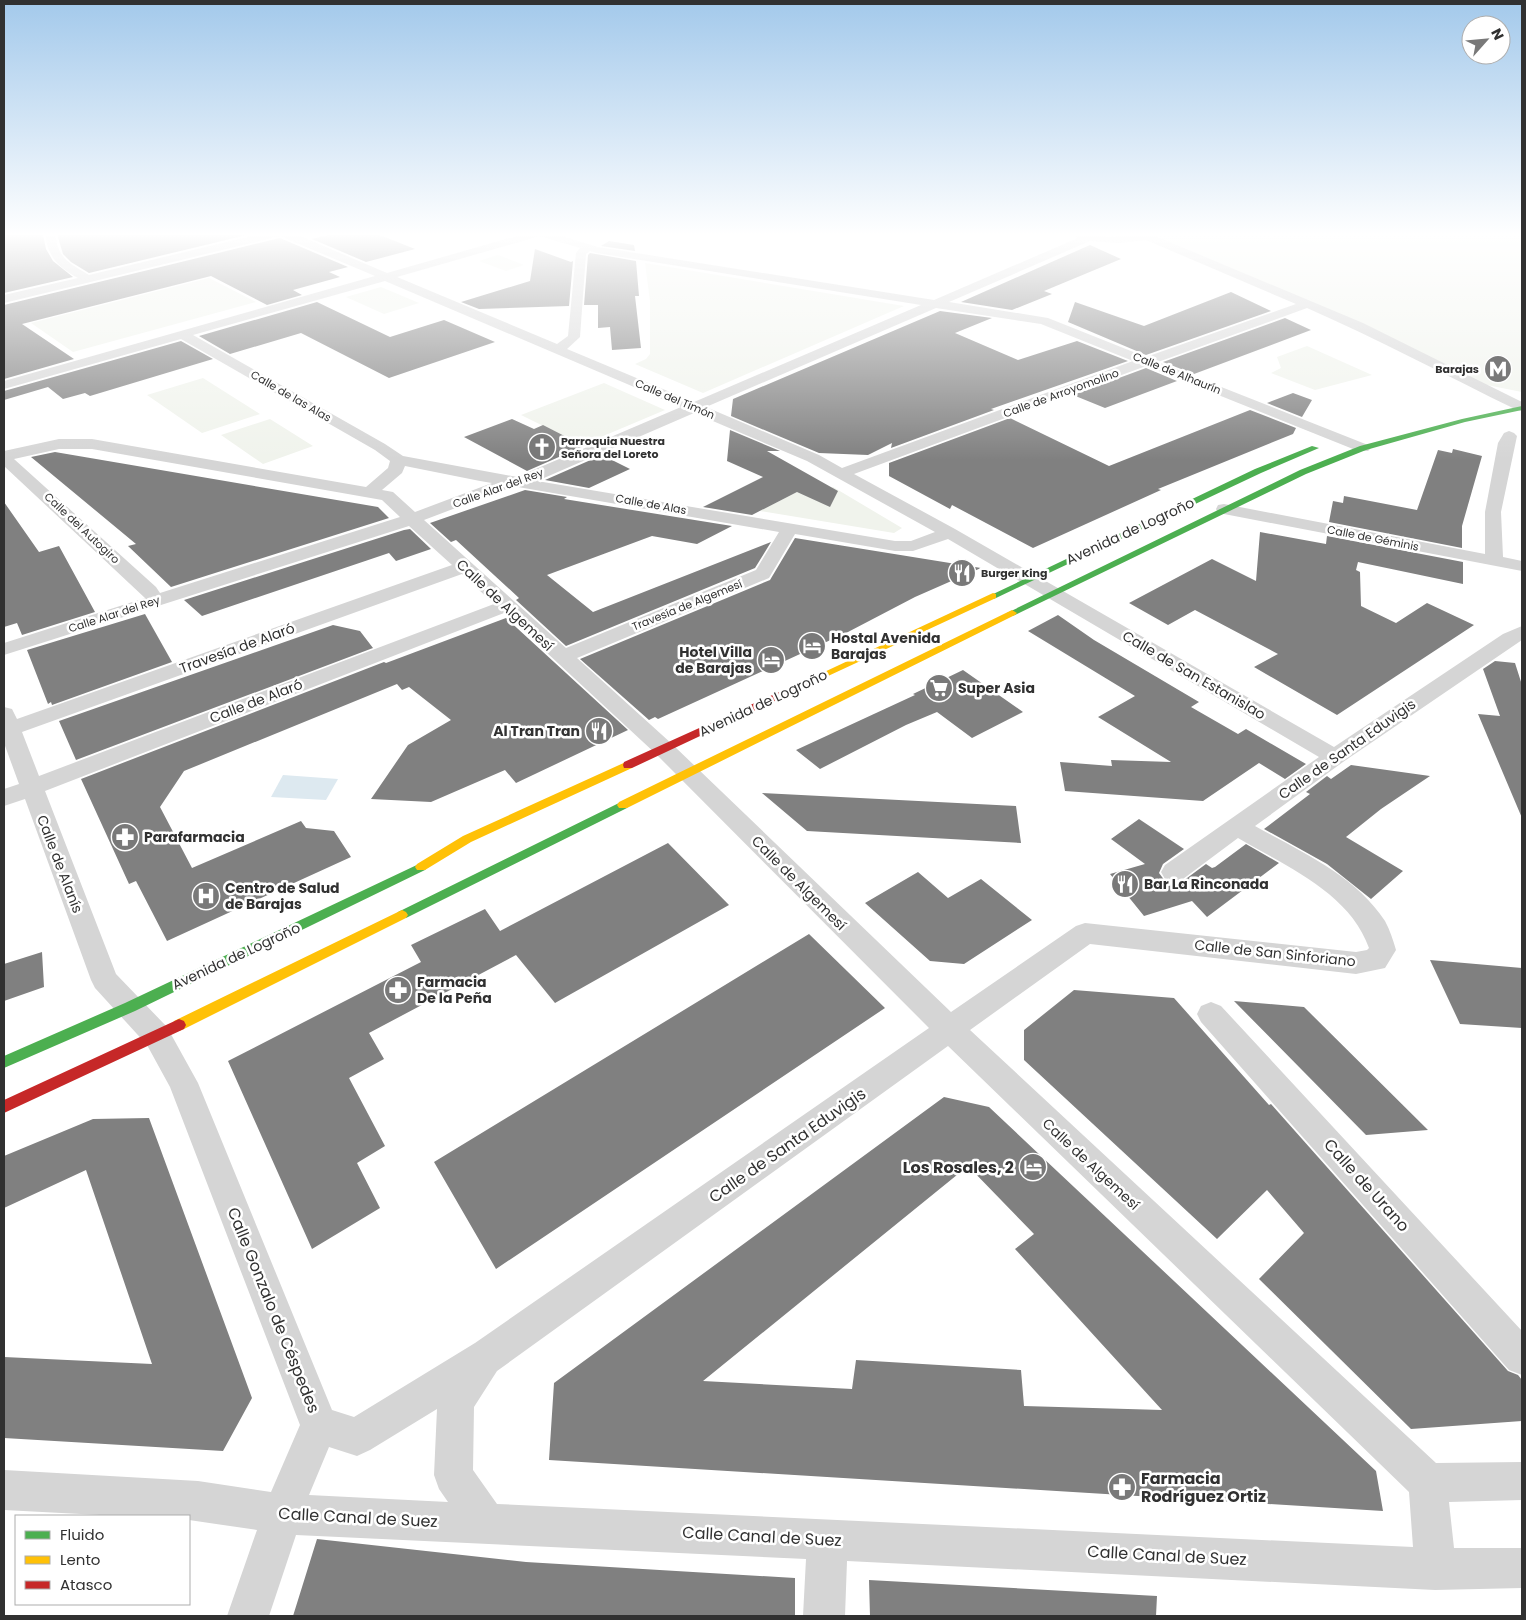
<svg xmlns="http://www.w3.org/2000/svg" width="1526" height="1620" viewBox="0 0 1526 1620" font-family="Poppins,sans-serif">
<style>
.green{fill:#f0f3ec}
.water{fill:#dde9f0}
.building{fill:#808080;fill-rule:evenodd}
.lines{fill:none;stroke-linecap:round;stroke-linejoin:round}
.street{fill:#d5d5d5;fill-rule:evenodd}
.fast{fill:#4caf50;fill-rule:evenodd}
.slow{fill:#ffc107;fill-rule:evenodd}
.jam{fill:#c62828;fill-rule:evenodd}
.labels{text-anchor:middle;stroke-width:5;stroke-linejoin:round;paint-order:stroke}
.far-poi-label{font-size:11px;font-weight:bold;fill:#313131;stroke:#fff;text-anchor:start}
.far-street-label{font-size:11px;fill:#313131;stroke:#fff}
.street-label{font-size:14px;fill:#313131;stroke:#fff}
.poi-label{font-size:14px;font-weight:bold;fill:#313131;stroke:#fff;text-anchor:start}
.near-street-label{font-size:16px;fill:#313131;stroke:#fff}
.near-poi-label{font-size:16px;font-weight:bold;fill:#313131;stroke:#fff;text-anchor:end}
</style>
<rect width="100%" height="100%" fill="#fff"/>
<!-- green -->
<path class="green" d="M1138,233H1522V392L1472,382L1309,304Z
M498,255L524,265L506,271L479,261Z
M645,263L904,306L703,393L635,364L646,359L650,354V301Z
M209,278L256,302L73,352L31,323Z
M381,287L419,303L384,314L346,297Z
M1307,346L1372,375L1315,390L1271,373L1281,368L1277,357Z
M203,378L260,414L202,433L147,395Z
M604,383L665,410L582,445L521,415Z
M270,419L313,446L263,464L221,435Z
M833,487L902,528L894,533L760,511L801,490L814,497Z"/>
<!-- water -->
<path class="water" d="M283,775L338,779L326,800L271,797Z"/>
<!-- building -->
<path class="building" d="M4,233L43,235L46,249L53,261L73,277L4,293Z
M61,233H255L89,273L71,262L63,254L57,234Z
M334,233H375L415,249L366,262L312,239Z
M280,238L348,267L329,272L340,277L293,290L302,295L267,305L211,276L22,324L74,359L4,379V305Z
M609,241L634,245L635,251L601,246Z
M1090,245L1121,259L1044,291L1052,294L1012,310L961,302Z
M535,249L571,262L573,261L569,306L479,309L461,302L530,281Z
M590,253L636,261L639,296H635L641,348L612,350L610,327L598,328V305H584L588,255Z
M1231,292L1271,311L1146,355L1068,322L1075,302L1144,326Z
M317,302L390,337L444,320L495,342L389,378L301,333L230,354L199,336Z
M940,311L992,318L955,333L1018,360L1077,341L1128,361L991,409L994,410L891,448L892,443L868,455L819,453L731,416L733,399Z
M1285,318L1311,330L1194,374L1163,362Z
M181,341L213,359L90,396L85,393L63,399L48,387L4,400V391Z
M1146,368L1177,381L1105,408L1073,395Z
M1293,393L1312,400L1302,417L1267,403Z
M1250,410L1296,428L1293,434L1158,489L1161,490L1033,548L952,505L950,509L889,476V463L1010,418L1109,466Z
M512,419L534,429L543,425L584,446L527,471L464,437Z
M730,430L780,451H767L838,491L830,507L797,492L752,515L703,507L763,477L727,461Z
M1453,449L1482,456L1462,526V548L1329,522L1333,501L1343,503L1344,496L1417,510L1438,450L1452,453Z
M55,452L378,507L389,518L171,587L128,546L136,544L31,457Z
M602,455L630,469L589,488L545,480Z
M525,490L567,497L564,499L732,526L697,544L652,536L547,575L593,612L771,542L755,568L566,646L516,600L519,598L456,540L451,542L430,523Z
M4,502L39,552L59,546L95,612L22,635L17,623L4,627Z
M410,529L431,549L396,561L389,553L202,616L184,600L404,530Z
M1260,532L1326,544L1327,536L1463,562V584L1358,562L1356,570L1360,572L1361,606L1396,623L1427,603L1474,625L1337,715L1254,667L1278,654L1195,610L1168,625L1129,603L1212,559L1256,581Z
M795,538L981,568L915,597L848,632L658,719L655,717L649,720L580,659L770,580Z
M145,614L172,662L52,705L51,702L48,704L27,650Z
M1058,615L1094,640L1199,702L1191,707L1238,734L1246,729L1306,764L1285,779L1259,763L1203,801L1065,791L1060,762L1112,766L1111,760L1171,762L1098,717L1135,696L1028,631Z
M506,618L628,730L516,783L505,770L431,802L371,799L408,745L451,720L409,687L402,690L397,684L184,771L160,807L192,868L301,821L306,828L334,831L351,857L167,941L136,881L129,884L81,779L384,662L386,663Z
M333,625L360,631L373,648L76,760L59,721Z
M1495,661L1515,663L1522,685V818L1478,714L1500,716L1483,669Z
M963,670L1023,712L972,738L937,712L906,725L820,769L796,750L915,695L913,694Z
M1351,765L1430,776L1381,809L1346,837L1403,871L1371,899L1327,864L1264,829L1310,794L1306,792L1327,776L1331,779Z
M762,793L1016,806L1021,843L807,831Z
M1139,819L1184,849L1163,864L1159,873L1165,881L1174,883L1183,881L1206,864L1212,868L1215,867L1246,844L1279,863L1207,917L1192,901L1144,916L1110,874L1145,864L1111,839Z
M668,843L729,905L555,1003L516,955L369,1033L384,1059L349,1078L385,1146L357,1163L380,1208L312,1249L228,1061L421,962L411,945L485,909L500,931Z
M918,872L948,898L981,879L1032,920L964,964L930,961L865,903Z
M809,934L885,1008L496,1269L434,1162Z
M42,952L44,987L4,1001V964Z
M1430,960L1522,968V1028L1460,1024Z
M1074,990L1174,998L1269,1105L1271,1104L1508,1371L1518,1375L1522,1380V1421L1411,1429L1259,1279L1304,1233L1267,1190L1217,1239L1024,1060V1030Z
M1234,1001L1304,1007L1428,1130L1366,1135Z
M944,1097L989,1107L1376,1471L1383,1511L549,1460L554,1383ZM968,1166L1034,1234L1015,1249L1162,1410L1024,1406L1021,1370L856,1360L852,1389L703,1381Z
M149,1118L252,1398L223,1451L4,1438V1357L152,1364L86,1170L4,1208V1156L93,1119Z
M317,1539L526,1562L795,1578V1616H293Z
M869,1580L1157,1596L1156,1616H870Z"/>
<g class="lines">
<!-- street -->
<path class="street" d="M45,233H55C58,259 69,263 89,275L264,233H293L387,273L527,233H552L598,247L934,300L1078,238L1067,233L1109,237L1148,233L1363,323L1522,402V411L1517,410C1447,376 1378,339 1307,308L1158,362L1368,445L1371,448L1368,451H1358L1146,366L854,474L955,529L1334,747L1503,634L1522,626V640L1343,762L1255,826C1301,852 1355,875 1385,921C1390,930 1393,940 1396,950L1385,968L1356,974L1090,944L970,1030L1436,1463L1522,1462V1500L1449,1502L1454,1548H1522V1588L1435,1590L847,1561L845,1616H803L806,1559L296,1535L269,1616H227L257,1530L189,1520V1516H119L4,1510V1470L198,1481L271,1492L300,1425L170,1087L147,1045L95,988L91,980L25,799L4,806V789L19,784L4,743V707L12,709L17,719L452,565L409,526L4,655V643L145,598L4,466V451L59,439H92L366,487L388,468L390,461L375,450L181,339L4,389V381L375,276L280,236L4,303V295L78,278C58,267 47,256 45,233ZM540,236L580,248L576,253L568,336L557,344L397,277ZM1146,240L1296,304L1146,357L1048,318L949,302L1090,241L1119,243ZM590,251L597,253L921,305L694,402L567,349L580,337L586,254ZM385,281L681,407L517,477L403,456L385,444L193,335ZM936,308L1041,324L1133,361L842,468L819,455L706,407ZM694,413L807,461L935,532L911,541H895L537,481ZM59,449H92L382,500L400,517L160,593L156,587L14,459ZM405,466L480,481L492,483L415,512L393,492L382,490L402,473ZM518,487L779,532L756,570L566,648L424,520L503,490ZM795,534L895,551H913L948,539L1319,757L1165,865L1161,872L1165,879L1174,881L1183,879L1238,838C1286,866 1350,893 1369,948L1367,950L1356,952L1085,923L1076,926L951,1012L672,744L577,658L769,578ZM462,574L494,604L39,776L22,732ZM504,613L656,754L929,1028L475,1343L354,1417L332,1410L198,1083L167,1027L116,974L45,791ZM948,1046L1409,1492L1413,1547L497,1504L473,1470L474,1407L497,1371ZM437,1409L434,1475L439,1489L448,1502L309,1495L329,1447L357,1456L370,1450Z
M1509,431L1514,433L1517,436L1501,512L1503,557L1522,561V571L1224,514L1218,513L1216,509L1218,505L1224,504L1485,554V512L1498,443L1504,433Z
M1211,1002L1221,1006L1522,1331V1375L1509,1370L1201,1022L1197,1014L1201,1006Z"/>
<!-- fast -->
<path class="fast" d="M1522,406V410L1465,422L1366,450L1306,474L1015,615L1012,616L1007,613L1300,470L1360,446L1462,419Z
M1312,446L1319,448L1261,473L996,598L993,599L989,596L1255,469Z
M623,801L627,802L629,805L627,808L406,918H398L396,915L398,912Z
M421,863L425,864L427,867L425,870L135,1011L4,1068V1056L125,1003Z"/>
<!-- slow -->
<path class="slow" d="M993,593L996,594V598L813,683L810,684L805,681Z
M1012,610L1017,613L1015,615L627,808H619L617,805L619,802Z
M628,761L632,762L633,765L632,768L471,842L425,870H417L415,867L417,864L463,836Z
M402,910L406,912L408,915L406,918L184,1029L179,1031L174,1029L172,1025L174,1021Z"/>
<!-- jam -->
<path class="jam" d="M810,678L813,679L815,681L813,683L632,768H624L623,765L624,762Z
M179,1019L184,1021L186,1025L184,1029L4,1113V1100Z"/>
</g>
<!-- sky -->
<linearGradient id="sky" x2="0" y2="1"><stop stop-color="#a3c9eb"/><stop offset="0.51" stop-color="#fff"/><stop offset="1" stop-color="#fff" stop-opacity="0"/></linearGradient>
<rect width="1526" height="460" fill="url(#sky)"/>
<!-- icons -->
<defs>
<g id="metro-disc" transform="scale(1.4375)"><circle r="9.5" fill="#797979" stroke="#fff"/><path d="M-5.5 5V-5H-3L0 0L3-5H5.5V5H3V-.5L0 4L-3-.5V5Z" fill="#fff"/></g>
<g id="church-disc" transform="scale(1.4375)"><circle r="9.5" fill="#797979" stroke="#fff"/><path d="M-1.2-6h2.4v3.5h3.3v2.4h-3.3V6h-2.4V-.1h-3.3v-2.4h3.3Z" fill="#fff"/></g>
<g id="restaurant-disc" transform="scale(1.4375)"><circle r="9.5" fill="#797979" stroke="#fff"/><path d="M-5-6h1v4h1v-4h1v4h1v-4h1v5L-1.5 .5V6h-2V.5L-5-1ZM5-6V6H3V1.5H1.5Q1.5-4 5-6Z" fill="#fff"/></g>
<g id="hotel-disc" transform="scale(1.4375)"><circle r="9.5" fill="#797979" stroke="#fff"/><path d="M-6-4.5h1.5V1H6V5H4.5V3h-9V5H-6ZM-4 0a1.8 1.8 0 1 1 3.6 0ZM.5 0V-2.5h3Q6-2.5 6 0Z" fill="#fff"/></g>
<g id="supermarket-disc" transform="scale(1.4375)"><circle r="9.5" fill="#797979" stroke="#fff"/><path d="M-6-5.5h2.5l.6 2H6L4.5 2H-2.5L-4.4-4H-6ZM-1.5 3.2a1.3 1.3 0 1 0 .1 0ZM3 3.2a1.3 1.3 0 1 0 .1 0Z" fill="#fff"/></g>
<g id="pharmacy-disc" transform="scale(1.4375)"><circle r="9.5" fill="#797979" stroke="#fff"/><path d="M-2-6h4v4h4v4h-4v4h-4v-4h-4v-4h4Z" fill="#fff"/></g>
<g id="hospital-disc" transform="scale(1.4375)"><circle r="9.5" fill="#797979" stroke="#fff"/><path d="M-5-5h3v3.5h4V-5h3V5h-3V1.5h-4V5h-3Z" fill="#fff"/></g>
</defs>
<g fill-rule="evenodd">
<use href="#metro-disc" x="1498" y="369"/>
<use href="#church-disc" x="542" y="447"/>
<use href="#restaurant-disc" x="962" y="573"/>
<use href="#hotel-disc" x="812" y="646"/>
<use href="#hotel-disc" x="771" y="660"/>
<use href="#supermarket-disc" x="939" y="688"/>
<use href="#restaurant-disc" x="599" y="731"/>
<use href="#pharmacy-disc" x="125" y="837"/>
<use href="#restaurant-disc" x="1125" y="884"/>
<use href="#hospital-disc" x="206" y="896"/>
<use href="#pharmacy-disc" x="398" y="990"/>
<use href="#hotel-disc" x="1033" y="1167"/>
<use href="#pharmacy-disc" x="1122" y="1487"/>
</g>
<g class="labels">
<!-- far-poi labels -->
<g class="far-poi-label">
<text x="1479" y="373" text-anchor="end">Barajas</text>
<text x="561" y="445">Parroquia Nuestra<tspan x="561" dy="13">Señora del Loreto</tspan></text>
<text x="981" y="577">Burger King</text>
</g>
<!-- far-street labels -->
<g class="far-street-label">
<text transform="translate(1177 373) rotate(22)" y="4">Calle de Alhaurín</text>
<text transform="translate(1061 393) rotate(-20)" y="4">Calle de Arroyomolino</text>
<text transform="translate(291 396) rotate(30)" y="4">Calle de las Alas</text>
<text transform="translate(675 399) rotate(23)" y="4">Calle del Timón</text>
<text transform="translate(498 488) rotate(-20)" y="4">Calle Alar del Rey</text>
<text transform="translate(651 504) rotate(10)" y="4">Calle de Alas</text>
<text transform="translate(82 528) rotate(43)" y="4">Calle del Autogiro</text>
<text transform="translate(1373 538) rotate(11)" y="4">Calle de Géminis</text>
<text transform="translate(687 605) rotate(-22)" y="4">Travesía de Algemesí</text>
<text transform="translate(114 614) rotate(-18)" y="4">Calle Alar del Rey</text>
</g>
<!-- street labels -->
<g class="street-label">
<text transform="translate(1130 531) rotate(-25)" y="5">Avenida de Logroño</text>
<text transform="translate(505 605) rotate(43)" y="5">Calle de Algemesí</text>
<text transform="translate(237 648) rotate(-20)" y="5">Travesía de Alaró</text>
<text transform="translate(1194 675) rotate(30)" y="5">Calle de San Estanislao</text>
<text transform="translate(256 701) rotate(-21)" y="5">Calle de Alaró</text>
<text transform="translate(763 703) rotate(-25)" y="5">Avenida de Logroño</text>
<text transform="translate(1347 749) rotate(-35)" y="5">Calle de Santa Eduvigis</text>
<text transform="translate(60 864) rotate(69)" y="5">Calle de Alanís</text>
<text transform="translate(799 883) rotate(45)" y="5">Calle de Algemesí</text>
<text transform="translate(1275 953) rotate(6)" y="5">Calle de San Sinforiano</text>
<text transform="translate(236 956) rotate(-25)" y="5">Avenida de Logroño</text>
<text transform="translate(1091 1164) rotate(43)" y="5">Calle de Algemesí</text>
</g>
<!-- poi labels -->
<g class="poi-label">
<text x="831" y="643">Hostal Avenida<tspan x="831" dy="16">Barajas</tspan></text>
<text x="752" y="657" text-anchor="end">Hotel Villa<tspan x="752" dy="16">de Barajas</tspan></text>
<text x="958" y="693">Super Asia</text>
<text x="580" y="736" text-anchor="end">Al Tran Tran</text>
<text x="144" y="842">Parafarmacia</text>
<text x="1144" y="889">Bar La Rinconada</text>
<text x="225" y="893">Centro de Salud<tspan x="225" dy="16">de Barajas</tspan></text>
<text x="417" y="987">Farmacia<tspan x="417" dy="16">De la Peña</tspan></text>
</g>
<!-- near-street labels -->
<g class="near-street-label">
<text transform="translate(787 1145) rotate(-35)" y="6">Calle de Santa Eduvigis</text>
<text transform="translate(1367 1185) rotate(48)" y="6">Calle de Urano</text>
<text transform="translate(274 1310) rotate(68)" y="6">Calle Gonzalo de Céspedes</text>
<text transform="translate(358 1517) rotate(3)" y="6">Calle Canal de Suez</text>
<text transform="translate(762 1536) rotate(3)" y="6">Calle Canal de Suez</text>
<text transform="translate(1167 1555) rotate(3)" y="6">Calle Canal de Suez</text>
</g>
<!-- near-poi labels -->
<g class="near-poi-label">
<text x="1014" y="1173">Los Rosales, 2</text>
<text x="1141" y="1484" text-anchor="start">Farmacia<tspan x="1141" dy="18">Rodríguez Ortiz</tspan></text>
</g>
</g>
<!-- border -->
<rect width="1526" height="1620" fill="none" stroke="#313131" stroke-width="10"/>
<!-- legend -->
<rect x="15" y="1515" width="175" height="90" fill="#ffffff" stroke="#adadad"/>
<rect x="25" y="1531" width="25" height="8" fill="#4caf50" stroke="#adadad"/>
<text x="60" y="1540" font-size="15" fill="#313131">Fluido</text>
<rect x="25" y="1556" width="25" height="8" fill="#ffc107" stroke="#adadad"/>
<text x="60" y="1565" font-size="15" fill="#313131">Lento</text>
<rect x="25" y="1581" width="25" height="8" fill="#c62828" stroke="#adadad"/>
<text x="60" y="1590" font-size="15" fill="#313131">Atasco</text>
<!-- north arrow -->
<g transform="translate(1486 40) rotate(63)"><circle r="24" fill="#ffffff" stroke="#adadad"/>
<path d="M0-4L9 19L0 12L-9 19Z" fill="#797979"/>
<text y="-8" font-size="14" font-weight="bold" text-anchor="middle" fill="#313131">N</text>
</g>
</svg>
